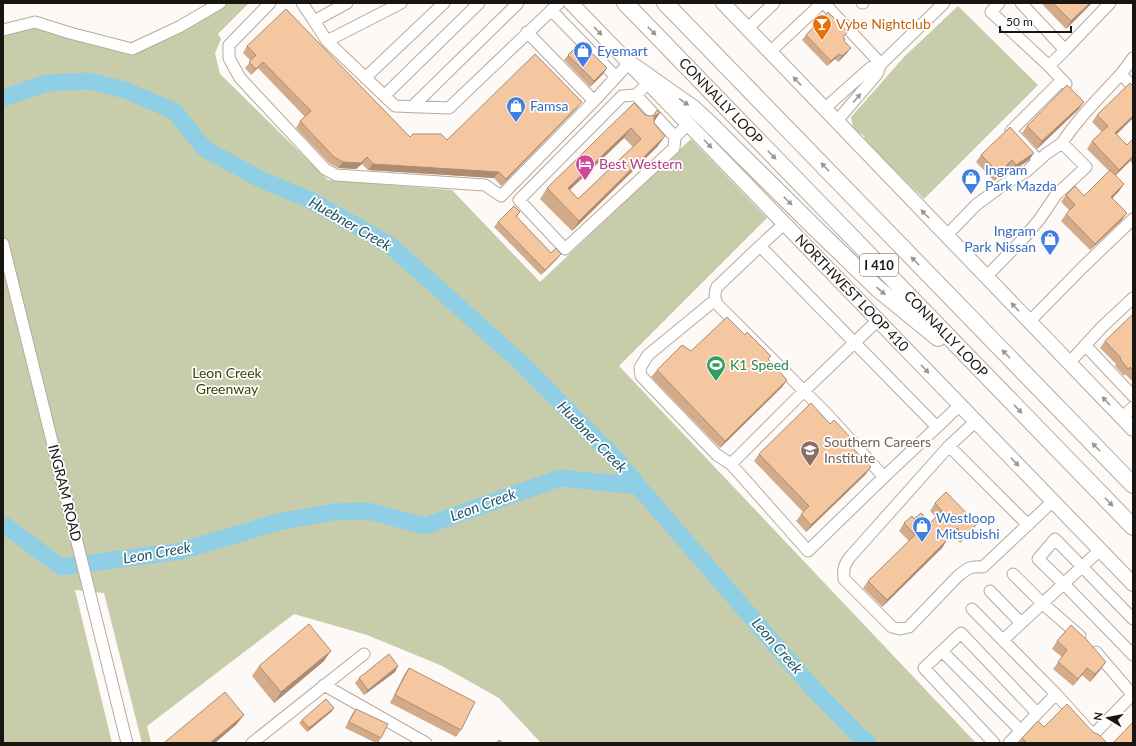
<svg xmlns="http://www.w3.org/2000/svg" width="1136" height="746" viewBox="0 0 1136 746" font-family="Lato,sans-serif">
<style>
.green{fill:#c7ccaa}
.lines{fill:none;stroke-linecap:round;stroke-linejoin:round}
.river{stroke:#8ecfe5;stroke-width:17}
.minor-casing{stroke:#b9a99c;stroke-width:13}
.major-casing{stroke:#b9a99c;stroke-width:16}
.highway-casing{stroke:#b9a99c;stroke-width:18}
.minor{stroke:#fff;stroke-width:11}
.major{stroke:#fff;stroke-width:14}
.highway{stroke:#fff;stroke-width:16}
.wall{fill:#d3ab8a;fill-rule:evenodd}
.shaded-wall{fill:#ac8b71}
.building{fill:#f5c7a1;stroke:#ac8b71;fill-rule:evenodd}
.oneway{fill:#989694}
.labels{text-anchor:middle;stroke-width:3.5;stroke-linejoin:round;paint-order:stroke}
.shield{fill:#fff;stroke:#5f5b58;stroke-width:1}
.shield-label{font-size:13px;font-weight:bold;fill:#1b1511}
.food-label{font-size:14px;fill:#c56008;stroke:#fff;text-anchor:start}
.shop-label{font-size:14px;fill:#366cbe;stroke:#fff;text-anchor:start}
.street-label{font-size:14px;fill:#1b1511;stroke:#fff}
.hotel-label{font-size:14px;fill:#b23c85;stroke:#fff;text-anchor:start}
.leisure-label{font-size:14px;fill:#27864d;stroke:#fff;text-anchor:start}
.park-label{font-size:14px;fill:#3c4100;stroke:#fff}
.education-label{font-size:14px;fill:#785e54;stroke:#fff;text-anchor:start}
.water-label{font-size:15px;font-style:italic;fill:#215767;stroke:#fff}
</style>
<rect width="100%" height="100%" fill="#fcf9f6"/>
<!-- green -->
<path class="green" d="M227,3H249L218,34L221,39L215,53L220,74L328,180L452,190L540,282L691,139L767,218L619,366L976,743H541L499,698L440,665L367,635L294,614L147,726L151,743H142L104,593L75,590L112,743H3V35L36,27L129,55Z
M958,6L1038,85L924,199L863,139L865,137L860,133L859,134L853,128L851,117L904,57Z"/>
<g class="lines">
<!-- river -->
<path class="river" d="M3,98L47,83L89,81L125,90L174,111L205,149L260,179L310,200L390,245L520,362L615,458L638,486
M3,526H6L61,567L181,551L278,522L334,512L368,511L425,526L560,478L638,486L810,685L857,734L868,743"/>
<!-- minor casing -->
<g class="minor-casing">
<path id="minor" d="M270,3L229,45V58L240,78L325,169L336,175L485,185L501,196L594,101L629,63
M302,3L314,21
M347,3L314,21L327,41L401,3
M824,3L881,64
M862,3H863
M999,3L991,12L1049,66
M1021,3L1065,50L1110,3
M551,10L616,77
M747,29L774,3
M3,30L35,22L70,33L132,49L179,27L220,3
M527,32L594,101
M327,41L395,106L449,108L559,3
M1065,50L1049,66L1066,84
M770,52L822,3
M1133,58L1121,74L1133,87
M365,78L444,3
M648,83L636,95L622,96L519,200L565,249L674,148L675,137L688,124
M636,95L675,137
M384,96L479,3
M412,107L518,3
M824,109L870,68L881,64L944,3
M836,122L877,74L881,64
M1038,160L1011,131L1062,80
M946,236L976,205L1003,185L1027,171L1046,154L1062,143
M3,244L127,743
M760,246L717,287C714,294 714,299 718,305L804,391L731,464L808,551L884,477L937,427L760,246L785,223
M986,277L1022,240L1039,220L1056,195L1086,167L1062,143C1079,117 1100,97 1121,74
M715,300L648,355L640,368L641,376L717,455L731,464
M878,320L804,391L826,413L884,477
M1029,322L1082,268L1133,219
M1085,345L1133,396
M1069,363L1102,327L1133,298
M1122,418L1133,407
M976,421L949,446L850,557C844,565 843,569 844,579L892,627L900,629L909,627L958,576C968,568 970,566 983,567L1053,501
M937,427L960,405
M949,446L1028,525
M1013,574L1042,603L1080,636
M990,591L1021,623
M972,609L1056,694
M1133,619L1055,539L1038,559L1064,584L1133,655
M1003,640L1100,550
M942,651L1021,731
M1096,652L1132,694
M324,685L426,743
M252,743L364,654
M994,743L924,668L961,633L1037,713
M1009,743L1056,694L1093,735L1133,694"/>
</g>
<!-- major casing -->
<g class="major-casing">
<path id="major" d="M571,3L1133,584
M723,3L1133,429"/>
</g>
<!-- highway casing -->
<g class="highway-casing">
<path id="highway" d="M625,3L1133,527
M665,3L1133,485
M629,63L693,108L707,121L815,228L878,289L938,338"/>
</g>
<!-- minor -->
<use href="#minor" class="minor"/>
<!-- major -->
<use href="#major" class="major"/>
<!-- highway -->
<use href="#highway" class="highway"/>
</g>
<!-- wall -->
<path class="wall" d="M1041,3H1092L1066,29Z
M806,35L844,38L845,40L844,41L847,53L838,62L835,59L827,66L802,40Z
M247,46L410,137L447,140L577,108L501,186L494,178L368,170L362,164L356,169L338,168L329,163L296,128L300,121L305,117L258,68L251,75L245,68L251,61L243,53Z
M568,55L607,68L603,74L590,87L564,60Z
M1133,86V118L1116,134L1127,145L1133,139V164L1130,161L1115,176L1124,184L1119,191L1112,198L1122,220L1090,250L1061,221L1066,214L1069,210L1061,202L1066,195L1084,196L1109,171L1087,149L1092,141L1102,132L1092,122L1097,115Z
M1079,109L1037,149L1022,133L1027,126Z
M645,115L650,116L654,121L658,146L572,231L540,199L547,188ZM624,138L633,147L578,199L570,190Z
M1034,153L1029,160L1011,172L1007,168L994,181L976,162L981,155Z
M520,212L517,217L557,259L541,275L494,227L498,222Z
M1133,314V382L1125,374L1124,376L1115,366L1116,364L1100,348L1105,341Z
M745,335L771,356L768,360L787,380L782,387L720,448L651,377L657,370L691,351Z
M850,444L866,474L806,532L796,521L803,512L754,461L759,454Z
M935,503L972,531L960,543L952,535L947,540L942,548L882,607L863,588L868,581L909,541L899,531L904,523L914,519L930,523L936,517L930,511Z
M1057,641L1101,669L1090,682L1082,675L1073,686L1053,669L1062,657L1052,649Z
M324,661L274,703L252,676L259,666Z
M398,666L395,672L364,695L355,683L359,678Z
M409,668L461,730L456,737L390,703L404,675Z
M334,708L331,712L307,732L299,723L302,720Z
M356,709L381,738L378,743H376L345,728L352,714Z
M1044,727L1093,732L1107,743H1018L1022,738Z"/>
<!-- shaded-wall -->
<path class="shaded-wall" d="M1090,3H1092L1066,29L1071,21Z
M851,48L847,53L838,62L842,56Z
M839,54L835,59L827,66L831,61Z
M263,62L258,68L251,75L256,69Z
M607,68L603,74L590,87L594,81Z
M582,102L577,108L501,186L506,179Z
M1084,102L1079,109L1037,149L1042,141Z
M660,113L653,123L654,116Z
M1133,116V118L1110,141L1115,133Z
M631,128L624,138L561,198L568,188Z
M665,136L658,146L572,231L579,221Z
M1034,153L1029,160L1011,172L1016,165Z
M1133,156L1130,161L1114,177L1119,170Z
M367,157L362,164L356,169L338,168L343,162Z
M1012,160L1007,168L994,181L999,173Z
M373,164L499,172L494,178L368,170Z
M1124,184L1119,191L1107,204L1111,197Z
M1127,213L1122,220L1090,250L1095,244Z
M561,254L557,259L541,275L545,270Z
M787,380L782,387L720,448L725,441Z
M871,467L866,474L806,532L811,525Z
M977,524L972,531L960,543L965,536Z
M957,528L952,535L941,546L946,539Z
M947,540L942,548L882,607L887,600Z
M331,651L324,661L274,703L281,692Z
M1106,662L1101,669L1090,682L1095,674Z
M398,666L395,672L364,695L368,690Z
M1087,668L1082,675L1073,686L1078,679Z
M334,708L331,712L307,732L309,728Z
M244,715L236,725L215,743H210Z"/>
<!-- building -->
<path class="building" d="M1053,3H1090L1071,21Z
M286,9L410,137L413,134H441L447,140L535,54L582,102L506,179L499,172L373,164L367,157L361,163L343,162L334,157L300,121L311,111L263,62L256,69L249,62L256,55L247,46Z
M828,12L848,32L843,37L845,40L844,41L851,48L842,56L839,54L831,61L806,35Z
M581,42L607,68L594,81L568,55Z
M1130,83L1133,86V116L1115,133L1127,145L1133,139V156L1119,170L1092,141L1108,126L1097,115Z
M1067,85L1084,102L1042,141L1027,126Z
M634,103L645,115L650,116L654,115L657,110L660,113L654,116V123L665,136L579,221L547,188ZM631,128L641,139L578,199L568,188Z
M1010,127L1034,153L1016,165L1012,160L999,173L981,155Z
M1110,170L1124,184L1111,197L1127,213L1095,244L1066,214L1075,205L1066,195L1075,186L1084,196Z
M514,206L520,212L516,216L551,253L556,248L561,254L545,270L498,222Z
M1133,314V370L1130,367L1128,369L1120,359L1121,358L1105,341Z
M727,317L745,335L747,332L771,356L768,359L787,380L725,441L657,370L682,345L691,351Z
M811,403L830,424L834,420L853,440L849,444L871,467L811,525L801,514L809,506L759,454Z
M946,492L977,524L965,536L957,528L946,539L947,540L887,600L868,581L915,535L904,523L912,516L914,519L921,513L930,523L942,511L935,503Z
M309,624L331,651L281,692L259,666Z
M1071,625L1087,640L1106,662L1095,674L1087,668L1078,679L1058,662L1067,650L1057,641Z
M389,654L398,666L368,690L359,678Z
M409,668L475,702L461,730L395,695Z
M225,692L244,715L210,743H166L165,742Z
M326,699L334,708L309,728L302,720Z
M1067,704L1093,732L1099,735L1107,743H1027L1022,738L1038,721L1044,727Z
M356,709L388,724L381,738L349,722Z
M1133,722V743H1113Z
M499,740L503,743H496Z"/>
<!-- one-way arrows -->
<defs><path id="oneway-solid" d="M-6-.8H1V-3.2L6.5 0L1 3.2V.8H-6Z"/></defs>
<g class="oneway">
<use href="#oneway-solid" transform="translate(598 31) rotate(46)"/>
<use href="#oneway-solid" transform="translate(652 31) rotate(46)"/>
<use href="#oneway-solid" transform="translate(797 81) rotate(-133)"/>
<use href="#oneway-solid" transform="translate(857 98) rotate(-50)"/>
<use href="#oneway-solid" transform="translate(684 102) rotate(35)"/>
<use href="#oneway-solid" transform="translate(708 144) rotate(46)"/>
<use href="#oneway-solid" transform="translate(772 155) rotate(46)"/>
<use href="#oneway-solid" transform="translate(825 167) rotate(-134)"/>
<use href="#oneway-solid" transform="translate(788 201) rotate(45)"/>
<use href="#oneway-solid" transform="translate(925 214) rotate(-134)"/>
<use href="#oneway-solid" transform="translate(915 261) rotate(-134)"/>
<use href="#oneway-solid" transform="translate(881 291) rotate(41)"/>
<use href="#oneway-solid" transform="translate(1015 307) rotate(-134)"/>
<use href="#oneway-solid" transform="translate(1006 354) rotate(-134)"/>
<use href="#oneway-solid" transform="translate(925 369) rotate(46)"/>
<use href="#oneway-solid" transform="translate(1106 401) rotate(-134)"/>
<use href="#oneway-solid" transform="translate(1018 409) rotate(46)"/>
<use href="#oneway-solid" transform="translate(1096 447) rotate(-134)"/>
<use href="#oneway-solid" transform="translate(1015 462) rotate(46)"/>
<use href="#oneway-solid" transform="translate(1109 502) rotate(46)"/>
</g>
<!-- icons -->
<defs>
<g id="bar-pin" transform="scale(1)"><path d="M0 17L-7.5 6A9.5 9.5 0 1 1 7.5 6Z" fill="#e8710a" stroke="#fff"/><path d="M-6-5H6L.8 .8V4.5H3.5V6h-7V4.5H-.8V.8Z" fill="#fff"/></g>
<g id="shop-pin" transform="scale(1)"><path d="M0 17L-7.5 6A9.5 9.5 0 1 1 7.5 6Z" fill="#3f7fe0" stroke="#fff"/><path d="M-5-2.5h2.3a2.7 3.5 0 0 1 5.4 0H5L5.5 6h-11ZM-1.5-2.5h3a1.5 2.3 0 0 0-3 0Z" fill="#fff"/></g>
<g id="hotel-pin" transform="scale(1)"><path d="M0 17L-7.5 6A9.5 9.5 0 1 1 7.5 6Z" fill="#d1479c" stroke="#fff"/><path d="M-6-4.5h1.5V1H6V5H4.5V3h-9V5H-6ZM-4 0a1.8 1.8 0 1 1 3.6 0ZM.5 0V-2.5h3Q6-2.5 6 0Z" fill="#fff"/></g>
<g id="stadium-pin" transform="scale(1)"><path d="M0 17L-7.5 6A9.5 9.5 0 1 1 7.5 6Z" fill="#2e9e5b" stroke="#fff"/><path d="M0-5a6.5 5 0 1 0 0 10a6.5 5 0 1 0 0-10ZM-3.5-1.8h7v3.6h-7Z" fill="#fff"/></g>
<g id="university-pin" transform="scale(1)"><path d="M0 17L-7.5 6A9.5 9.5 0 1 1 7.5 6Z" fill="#8d6e63" stroke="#fff"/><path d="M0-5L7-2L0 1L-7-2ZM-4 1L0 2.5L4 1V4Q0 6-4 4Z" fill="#fff"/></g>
</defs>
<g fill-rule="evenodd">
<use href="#bar-pin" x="822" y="24"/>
<use href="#shop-pin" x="583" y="51"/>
<use href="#shop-pin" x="516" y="106"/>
<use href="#hotel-pin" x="585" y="164"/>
<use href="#shop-pin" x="971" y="178"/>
<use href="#shop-pin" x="1050" y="239"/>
<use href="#stadium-pin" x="716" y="365"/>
<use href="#university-pin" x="810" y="450"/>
<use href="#shop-pin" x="922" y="526"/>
</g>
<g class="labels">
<!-- shield labels -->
<rect class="shield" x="860" y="254" width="38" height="22" rx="3"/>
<g class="shield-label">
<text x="879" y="270">I 410</text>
</g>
<!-- food labels -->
<g class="food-label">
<text x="836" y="29">Vybe Nightclub</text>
</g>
<!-- shop labels -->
<g class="shop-label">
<text x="597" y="56">Eyemart</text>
<text x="530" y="111">Famsa</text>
<text x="985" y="175">Ingram<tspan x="985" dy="16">Park Mazda</tspan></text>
<text x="1036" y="236" text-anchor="end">Ingram<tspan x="1036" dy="16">Park Nissan</tspan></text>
<text x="936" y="523">Westloop<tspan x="936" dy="16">Mitsubishi</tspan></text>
</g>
<!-- street labels -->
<g class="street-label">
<text transform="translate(721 101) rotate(46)" y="5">CONNALLY LOOP</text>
<text transform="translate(852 293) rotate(46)" y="5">NORTHWEST LOOP 410</text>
<text transform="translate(946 334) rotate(46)" y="5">CONNALLY LOOP</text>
<text transform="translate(65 493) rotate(76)" y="5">INGRAM ROAD</text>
</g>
<!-- hotel labels -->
<g class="hotel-label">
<text x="599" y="169">Best Western</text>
</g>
<!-- leisure labels -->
<g class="leisure-label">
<text x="730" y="370">K1 Speed</text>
</g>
<!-- park labels -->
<g class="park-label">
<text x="227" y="378">Leon Creek<tspan x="227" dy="16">Greenway</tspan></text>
</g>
<!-- education labels -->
<g class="education-label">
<text x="824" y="447">Southern Careers<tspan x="824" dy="16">Institute</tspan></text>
</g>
<!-- water labels -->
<g class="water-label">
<text transform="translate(350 224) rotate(30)" y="5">Huebner Creek</text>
<text transform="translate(592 437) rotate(46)" y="5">Huebner Creek</text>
<text transform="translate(483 505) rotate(-20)" y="5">Leon Creek</text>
<text transform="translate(157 553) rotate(-10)" y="5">Leon Creek</text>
<text transform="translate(777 646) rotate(49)" y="5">Leon Creek</text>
</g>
</g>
<!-- border -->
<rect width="1136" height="746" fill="none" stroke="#1b1511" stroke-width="8"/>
<!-- north arrow -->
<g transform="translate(1108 718) rotate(280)" stroke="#ffffff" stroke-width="3" paint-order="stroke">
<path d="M0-3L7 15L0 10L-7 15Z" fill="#1b1511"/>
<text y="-6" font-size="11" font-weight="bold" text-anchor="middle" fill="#1b1511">N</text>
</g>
<!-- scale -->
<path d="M1000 26v6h71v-6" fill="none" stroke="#1b1511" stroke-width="2"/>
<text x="1006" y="26" font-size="12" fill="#1b1511" stroke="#ffffff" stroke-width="3" paint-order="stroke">50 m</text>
</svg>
